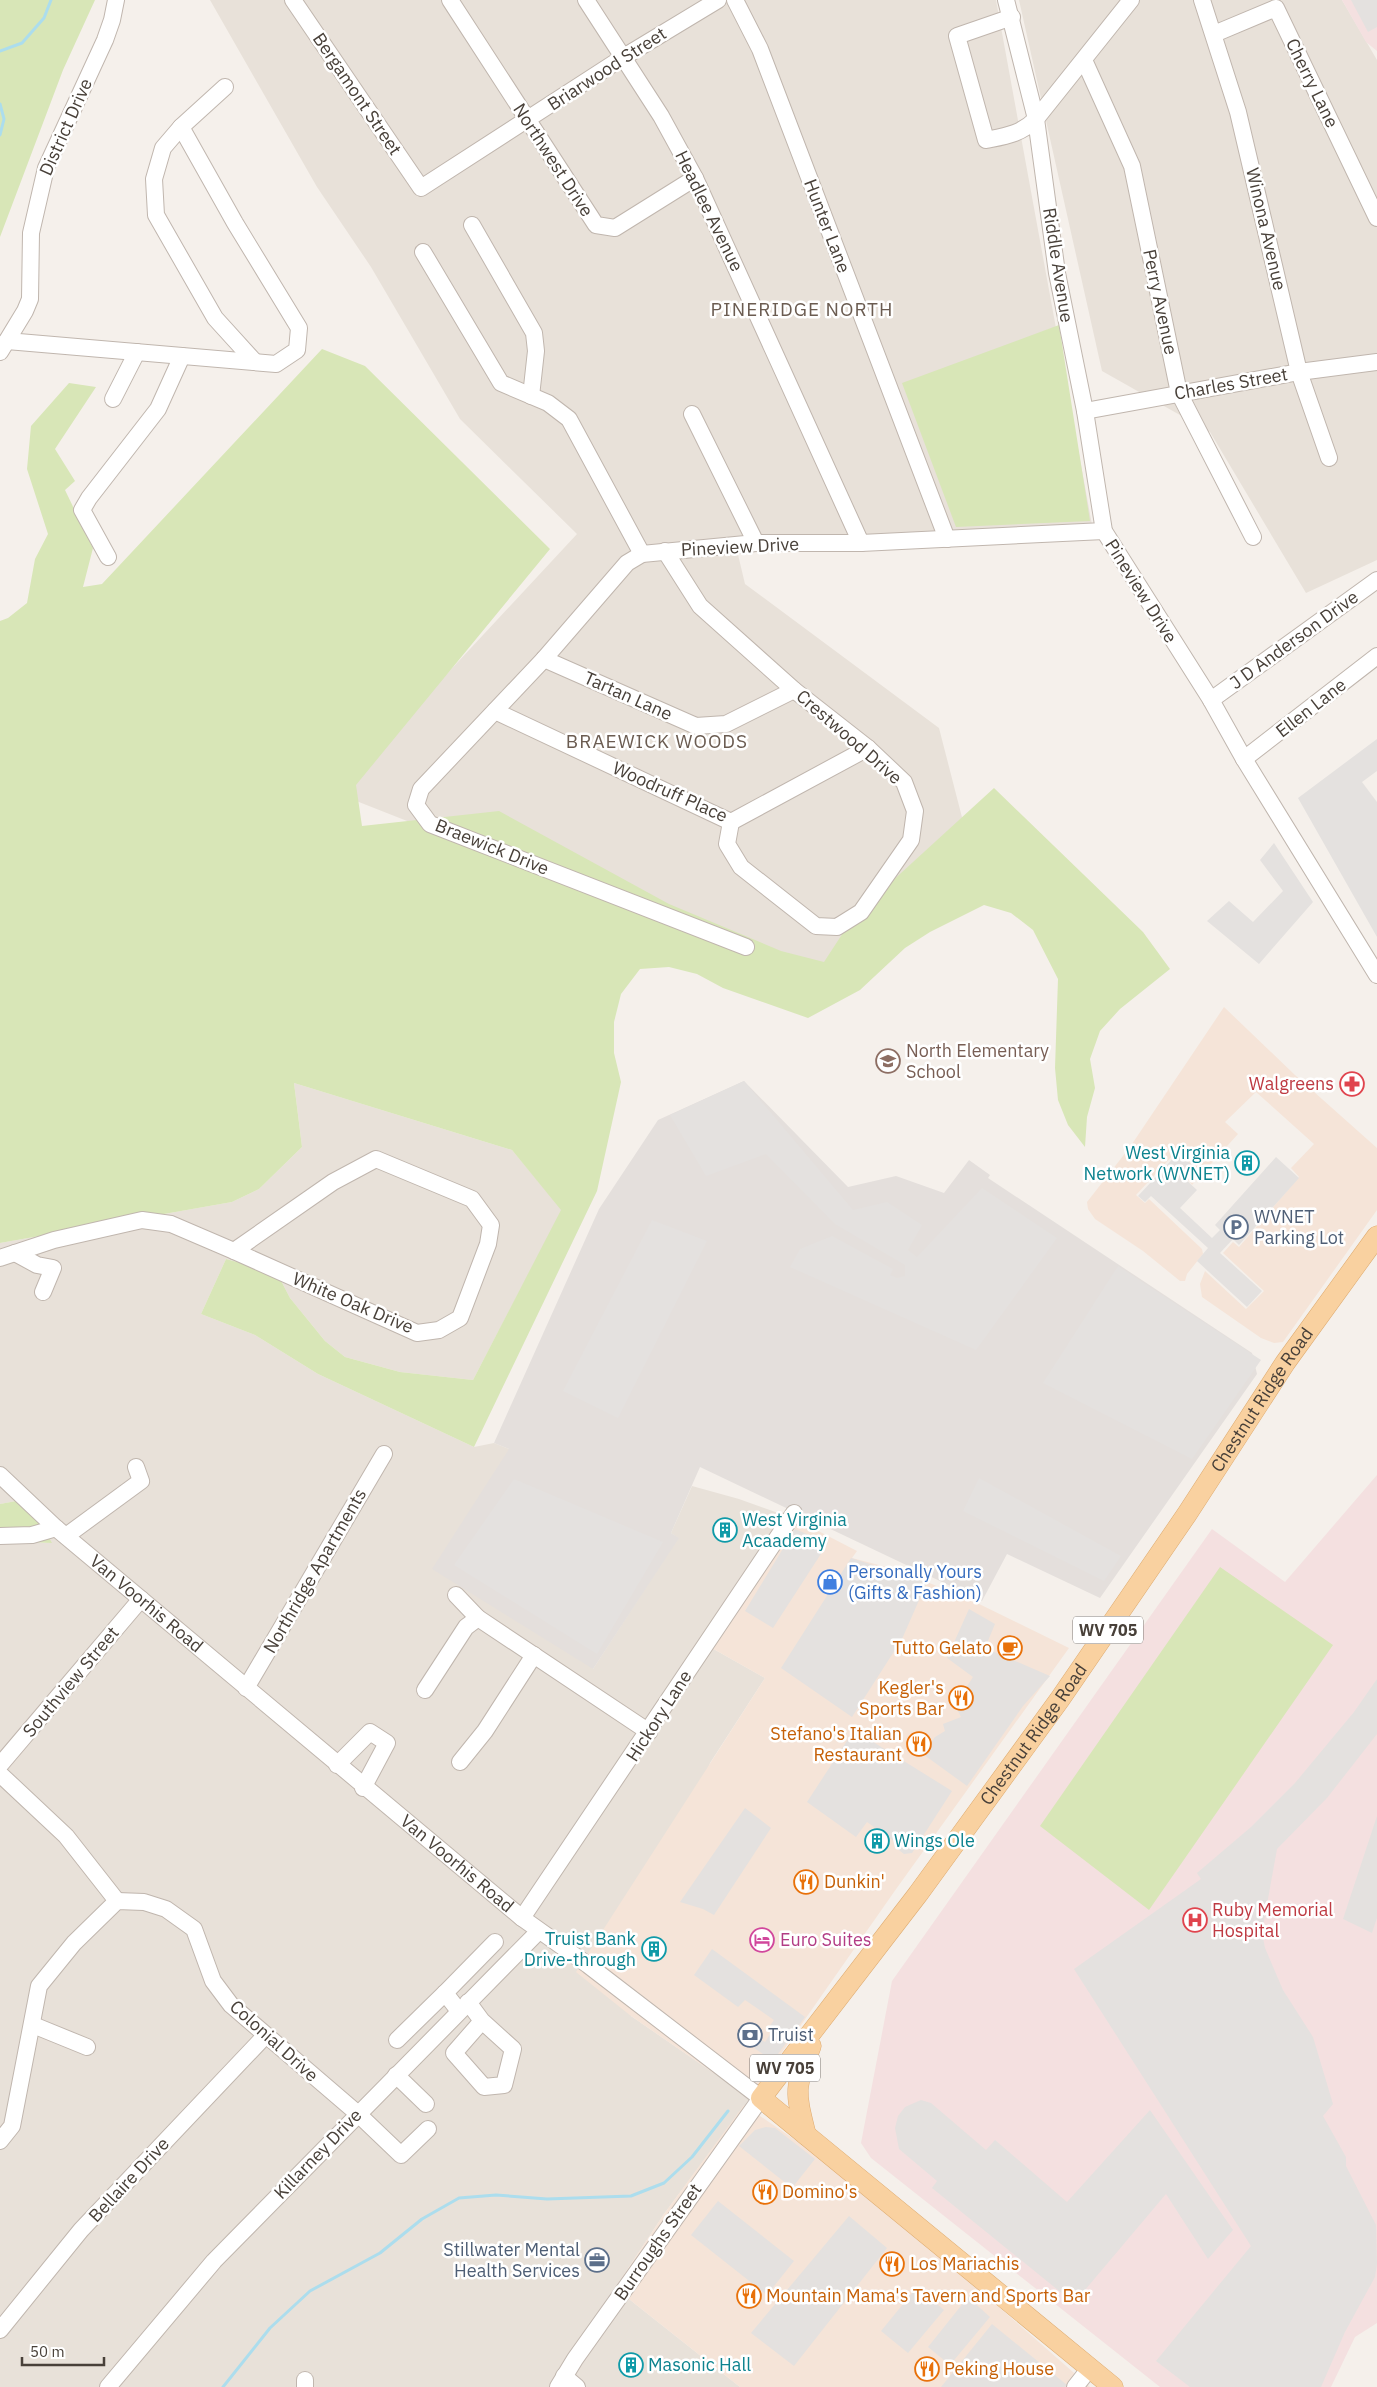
<svg xmlns="http://www.w3.org/2000/svg" width="1377" height="2387" viewBox="0 0 1377 2387" font-family="'IBM Plex Sans',sans-serif">
<style>
.residential{fill:#e8e1d9}
.commercial{fill:#f5e4d8}
.industrial{fill:#e4dfdc}
.medical{fill:#f4e0e0}
.green{fill:#d8e6b7}
.parking{fill:#e4e1df}
.lines{fill:none;stroke-linecap:round;stroke-linejoin:round}
.stream{stroke:#acdded;stroke-width:3}
.minor-casing{stroke:#c0b6ae;stroke-width:18}
.major-casing{stroke:#deab70;stroke-width:21}
.minor{stroke:#fff;stroke-width:16}
.major{stroke:#f9d1a0;stroke-width:20}
.labels{text-anchor:middle;stroke-width:5;stroke-linejoin:round;paint-order:stroke}
.shield{fill:#fff;stroke:#7f7974;stroke-width:1}
.shield-label{font-size:16px;font-weight:bold;fill:#484039}
.street-label{font-size:18px;fill:#484039;stroke:#fff}
.education-label{font-size:18px;fill:#785e54;stroke:#fff;text-anchor:start}
.health-label{font-size:18px;fill:#be3a42;stroke:#fff;text-anchor:end}
.culture-label{font-size:18px;fill:#0d838f;stroke:#fff;text-anchor:start}
.service-label{font-size:18px;fill:#4e5e75;stroke:#fff;text-anchor:start}
.shop-label{font-size:18px;fill:#366cbe;stroke:#fff;text-anchor:start}
.food-label{font-size:18px;fill:#c56008;stroke:#fff;text-anchor:start}
.hotel-label{font-size:18px;fill:#b23c85;stroke:#fff;text-anchor:start}
.neighbourhood-label{font-size:19px;letter-spacing:1px;fill:#6b5c51;stroke:#fff}
</style>
<rect width="100%" height="100%" fill="#f5f0eb"/>
<!-- residential -->
<path class="residential" d="M210,0H996L1092,525L735,542L745,584L939,728L965,829L842,992L336,793L577,534L460,419L371,267L317,187Z
M1019,0H1342L1377,60V560L1306,593L1210,432L1102,371Z
M294,1083L512,1150L562,1210L473,1380L400,1372L345,1357L325,1341L290,1298L277,1273L226,1259L201,1314L255,1335L318,1374L474,1447L494,1443L509,1449L593,1669L678,1538L671,1533L692,1486L739,1499L795,1519L710,1647L765,1678L710,1763L631,2016L750,2098L664,2214L615,2288L740,2387H0V1541L51,1543L27,1499L0,1504V1243L232,1202L259,1189L302,1147Z"/>
<!-- commercial -->
<path class="commercial" d="M1224,1007L1295,1075L1377,1148V1210L1283,1342L1274,1343L1261,1338L1202,1297L1200,1284L1205,1271L1246,1309L1264,1291L1223,1253L1233,1242L1239,1247L1299,1177L1291,1168L1314,1144L1256,1092L1225,1122L1238,1134L1192,1185L1186,1177L1195,1166L1189,1164L1176,1152L1136,1195L1145,1203L1149,1199L1202,1249L1203,1254L1187,1274L1185,1281H1180L1143,1251L1095,1219L1088,1209L1087,1202L1130,1147Z
M795,1519L857,1551L852,1558L898,1570L973,1601L1069,1648L894,1892L750,2098L631,2016L576,1972L765,1678L710,1647Z
M744,2105L829,2163L927,2244L1090,2387H740L615,2288L664,2214Z"/>
<!-- industrial -->
<path class="industrial" d="M744,1081L848,1187L896,1176L944,1193L969,1160L990,1175L988,1178L1252,1353L1257,1374L1100,1598L1007,1554L982,1601L700,1467L671,1533L679,1538L593,1669L432,1569L509,1449L494,1443L599,1209L658,1120Z"/>
<!-- medical -->
<path class="medical" d="M1342,0H1377V51L1366,42Z
M1377,1475V2323L1355,2337L1331,2387H1160L871,2158L861,2143L892,1981L1212,1529L1285,1582Z"/>
<!-- green -->
<path class="green" d="M0,0H95L63,70L0,237Z
M1059,325L1090,521L956,527L902,383Z
M322,349L365,366L550,549L356,785L362,826L499,811L669,904L781,951L824,962L854,916L994,788L1143,932L1170,969L1120,1009L1100,1031L1090,1059L1095,1088L1087,1117L1085,1147L1068,1125L1058,1100L1055,1068L1058,979L1033,930L1011,913L984,905L930,932L905,948L860,990L808,1018L723,988L697,974L669,967L640,969L621,994L614,1022V1053L621,1082L597,1191L474,1447L318,1374L255,1335L201,1314L226,1259L277,1273L290,1298L325,1341L345,1357L400,1372L473,1380L561,1210L512,1150L294,1083L302,1147L259,1189L232,1202L0,1243V621L8,618L27,603L35,559L48,534L27,469L31,426L69,383L96,387L55,449L75,481L65,490L93,548L83,587L102,584Z
M27,1499L52,1543L0,1541V1504Z
M1220,1567L1333,1645L1149,1910L1040,1826Z"/>
<!-- parking -->
<path class="parking" d="M1351,0H1377V27L1368,32Z
M1377,739V771L1362,782L1377,802V937L1298,798Z
M1274,843L1313,902L1259,964L1207,921L1229,901L1253,922L1283,891L1260,860Z
M744,1081L853,1210L887,1202L922,1225L908,1250L917,1257L982,1188L1057,1238L976,1350L790,1267L800,1249L832,1236L893,1269L890,1275L897,1278L905,1276V1265L835,1224L766,1154L706,1176L670,1115Z
M1179,1152L1194,1167L1184,1178L1197,1190L1180,1208L1212,1238L1220,1230L1215,1225L1276,1157L1299,1178L1239,1245L1233,1239L1220,1253L1262,1291L1247,1307L1197,1261L1208,1248L1151,1196L1145,1202L1138,1196Z
M652,1220L707,1241L618,1418L563,1391Z
M1118,1266L1261,1360L1192,1459L1043,1383Z
M979,1478L1121,1556L1104,1581L963,1511Z
M514,1479L663,1542L597,1654L454,1565Z
M795,1529L828,1543L773,1628L745,1611Z
M851,1558L927,1582L902,1639L852,1717L781,1668Z
M969,1609L995,1624L985,1648L1050,1676L1023,1706L967,1786L920,1752L926,1742L930,1744L935,1737L945,1731L943,1724L961,1717L955,1705L973,1677L947,1658Z
M1377,1679V1734L1327,1798L1277,1849L1262,1932L1265,1948L1283,1990L1313,2037L1333,2104L1323,2116L1346,2157V2166L1376,2225L1377,2264L1375,2277L1345,2332L1321,2387H1190L1156,2361L1251,2246L1074,1969L1201,1879L1197,1873L1251,1827L1295,1783L1354,1712Z
M854,1730L952,1791L912,1853L904,1854L895,1847L898,1844L867,1822L856,1837L807,1802Z
M745,1808L771,1828L714,1915L703,1909L680,1902Z
M1377,1816V1918L1372,1933L1343,1919Z
M712,1949L805,2017L767,2069L758,2062L763,2054L754,2048L760,2039L765,2042L773,2030L769,2027L774,2020L745,2000L738,2007L694,1975Z
M921,2100L931,2103L986,2150L995,2140L1067,2202L1150,2110L1233,2230L1208,2259L1166,2194L1074,2303L932,2188L937,2181L899,2149L895,2128L898,2116L905,2107Z
M766,2127L775,2128L815,2159L792,2188L739,2146L755,2130Z
M718,2201L794,2261L767,2295L691,2235Z
M849,2216L887,2248L794,2366L751,2333Z
M917,2287L944,2310L908,2353L881,2331Z
M968,2297L990,2317L950,2365L928,2347Z
M992,2324L1067,2385L1065,2387H941Z"/>
<g class="lines">
<!-- stream -->
<path class="stream" d="M0,51L22,43L44,18L51,0
M0,104L4,119L0,135
M223,2387L270,2328L310,2291L380,2253L422,2219L459,2198L496,2195L547,2199L631,2196L664,2183L692,2157L728,2111"/>
<!-- minor casing -->
<g class="minor-casing">
<g id="minor">
<path d="M293,0L421,188L622,58L718,0"/>
<path d="M450,0L596,225L615,228L695,178"/>
<path d="M586,0L661,116L695,178L861,543"/>
<path d="M735,0L760,49L947,539"/>
<path d="M1006,0L1036,119L1057,273L1085,411L1104,531L1211,700L1244,759L1377,975"/>
<path d="M1202,0L1238,112L1299,372L1329,458"/>
<path d="M1012,17L957,36L986,140C1006,136 1021,134 1036,119L1131,0"/>
<path d="M1214,34L1276,8L1377,218"/>
<path d="M1084,60L1132,166L1179,393L1253,537"/>
<path d="M181,127L163,148L154,179L156,215L215,318L255,362"/>
<path d="M472,225L534,333L536,351L531,396"/>
<path d="M423,252L501,383L548,403L569,419L642,554"/>
<path d="M7,341L276,364L297,350L299,328L235,223L181,127L225,87"/>
<path d="M0,352L25,311L30,299L31,233L46,168L105,40L112,20L116,0"/>
<path d="M113,399L137,352"/>
<path d="M1085,411L1299,372L1377,362"/>
<path d="M692,414L756,543"/>
<path d="M665,551L700,606L794,690L868,748L904,782L915,811L911,840L861,912L837,927L816,926L741,867L727,844L731,822"/>
<path d="M108,557L82,510L89,498L158,409L182,356"/>
<path d="M544,659L696,726L726,724L794,690"/>
<path d="M1211,700L1377,580"/>
<path d="M495,711L731,822L868,748"/>
<path d="M1244,759L1377,656"/>
<path d="M746,947L430,824L416,805L421,789L544,659L627,563L642,554L756,543H861L1104,531"/>
<path d="M376,1159L472,1199L491,1225L488,1244L460,1318L439,1330L417,1333L234,1251L333,1182Z"/>
<path d="M15,1253L37,1265L53,1268L43,1292"/>
<path d="M0,1258L54,1240L142,1220L171,1224L234,1251"/>
<path id="s1" d="M0,1475L56,1528L522,1918L588,1965L761,2098L575,2359L558,2387"/>
<path d="M0,1536L32,1535L56,1528"/>
<path d="M66,1536L141,1481L136,1467"/>
<path d="M456,1595L478,1618L649,1732"/>
<path d="M246,1688L384,1454"/>
<path d="M425,1690L466,1627L478,1618"/>
<path d="M460,1762L485,1731L534,1655"/>
<path d="M0,1765L141,1599"/>
<path d="M337,1765L370,1732L387,1743L363,1788"/>
<path d="M1,1775L66,1836L117,1901"/>
<path d="M522,1918L794,1513"/>
<path d="M445,1993L495,1942"/>
<path d="M468,2002L482,2021L454,2053L484,2087L504,2085L513,2049L482,2021"/>
<path d="M33,2025L87,2047"/>
<path d="M397,2040L445,1993L459,2011"/>
<path d="M396,2075L426,2104"/>
<path d="M0,2141L12,2126L39,1986L74,1943L117,1901L144,1902L166,1909L194,1929L213,1981L231,2005L357,2113L401,2155L428,2129"/>
<path d="M0,2330L81,2230L265,2036"/>
<path d="M564,2376L577,2387"/>
<path d="M305,2380V2387"/>
<path d="M108,2387L214,2261L538,1932"/>
<path d="M1075,2387L1090,2368"/>
</g>
</g>
<!-- major casing -->
<g class="major-casing">
<g id="major">
<path d="M806,2135C795,2091 794,2089 811,2046"/>
<path id="s2" d="M1113,2387L761,2098L918,1894L1060,1699L1187,1514L1285,1363L1377,1236"/>
</g>
</g>
<!-- minor -->
<use href="#minor" class="minor"/>
<!-- major -->
<use href="#major" class="major"/>
</g>
<!-- icons -->
<defs>
<g id="school-ring" transform="scale(1.25)"><circle r="9.5" fill="#fff" stroke="#8d6e63" stroke-width="1.5"/><path d="M0-5L7-2L0 1L-7-2ZM-4 1L0 2.5L4 1V4Q0 6-4 4Z" fill="#8d6e63"/></g>
<g id="pharmacy-ring" transform="scale(1.25)"><circle r="9.5" fill="#fff" stroke="#e0444e" stroke-width="1.5"/><path d="M-2-6h4v4h4v4h-4v4h-4v-4h-4v-4h4Z" fill="#e0444e"/></g>
<g id="building-ring" transform="scale(1.25)"><circle r="9.5" fill="#fff" stroke="#0f9aa8" stroke-width="1.5"/><path d="M-4-6H4V6H1V3H-1V6H-4ZM-2.5-4.3h1.7v1.8h-1.7ZM.8-4.3h1.7v1.8H.8ZM-2.5-1h1.7V.8h-1.7ZM.8-1h1.7V.8H.8Z" fill="#0f9aa8"/></g>
<g id="parking-ring" transform="scale(1.25)"><circle r="9.5" fill="#fff" stroke="#5c6f8a" stroke-width="1.5"/><path d="M-3.5-5.5H1a3.5 3.5 0 0 1 0 7H-1V5.5H-3.5ZM-1-3.4V-.6H.8a1.4 1.4 0 0 0 0-2.8Z" fill="#5c6f8a"/></g>
<g id="shop-ring" transform="scale(1.25)"><circle r="9.5" fill="#fff" stroke="#3f7fe0" stroke-width="1.5"/><path d="M-5-2.5h2.3a2.7 3.5 0 0 1 5.4 0H5L5.5 6h-11ZM-1.5-2.5h3a1.5 2.3 0 0 0-3 0Z" fill="#3f7fe0"/></g>
<g id="cafe-ring" transform="scale(1.25)"><circle r="9.5" fill="#fff" stroke="#e8710a" stroke-width="1.5"/><path d="M-5.5-4.5H6V0H3Q3 3.5 0 3.5H-2.5Q-5.5 3.5-5.5 0ZM3-3.2v2h1.7v-2ZM-6 4.5H4V6H-6Z" fill="#e8710a"/></g>
<g id="restaurant-ring" transform="scale(1.25)"><circle r="9.5" fill="#fff" stroke="#e8710a" stroke-width="1.5"/><path d="M-5-6h1v4h1v-4h1v4h1v-4h1v5L-1.5 .5V6h-2V.5L-5-1ZM5-6V6H3V1.5H1.5Q1.5-4 5-6Z" fill="#e8710a"/></g>
<g id="hospital-ring" transform="scale(1.25)"><circle r="9.5" fill="#fff" stroke="#e0444e" stroke-width="1.5"/><path d="M-5-5h3v3.5h4V-5h3V5h-3V1.5h-4V5h-3Z" fill="#e0444e"/></g>
<g id="hotel-ring" transform="scale(1.25)"><circle r="9.5" fill="#fff" stroke="#d1479c" stroke-width="1.5"/><path d="M-6-4.5h1.5V1H6V5H4.5V3h-9V5H-6ZM-4 0a1.8 1.8 0 1 1 3.6 0ZM.5 0V-2.5h3Q6-2.5 6 0Z" fill="#d1479c"/></g>
<g id="bank-ring" transform="scale(1.25)"><circle r="9.5" fill="#fff" stroke="#5c6f8a" stroke-width="1.5"/><path d="M-6-4H6V4H-6ZM0-2.3a2.3 2.3 0 1 0 0 4.6a2.3 2.3 0 1 0 0-4.6Z" fill="#5c6f8a"/></g>
<g id="office-ring" transform="scale(1.25)"><circle r="9.5" fill="#fff" stroke="#5c6f8a" stroke-width="1.5"/><path d="M-6-3h4V-5.5h4V-3h4V5H-6ZM-1-4.5V-3h2v-1.5ZM-6 0V1H6V0Z" fill="#5c6f8a"/></g>
</defs>
<g fill-rule="evenodd">
<use href="#school-ring" x="888" y="1061"/>
<use href="#pharmacy-ring" x="1352" y="1084"/>
<use href="#building-ring" x="1247" y="1163"/>
<use href="#parking-ring" x="1236" y="1227"/>
<use href="#building-ring" x="725" y="1530"/>
<use href="#shop-ring" x="830" y="1582"/>
<use href="#cafe-ring" x="1010" y="1648"/>
<use href="#restaurant-ring" x="961" y="1698"/>
<use href="#restaurant-ring" x="919" y="1744"/>
<use href="#building-ring" x="877" y="1841"/>
<use href="#restaurant-ring" x="806" y="1882"/>
<use href="#hospital-ring" x="1195" y="1920"/>
<use href="#hotel-ring" x="762" y="1940"/>
<use href="#building-ring" x="654" y="1949"/>
<use href="#bank-ring" x="750" y="2035"/>
<use href="#restaurant-ring" x="765" y="2192"/>
<use href="#office-ring" x="597" y="2260"/>
<use href="#restaurant-ring" x="892" y="2264"/>
<use href="#restaurant-ring" x="749" y="2296"/>
<use href="#building-ring" x="631" y="2365"/>
<use href="#restaurant-ring" x="927" y="2369"/>
</g>
<g class="labels">
<!-- shield labels -->
<g class="shield">
<rect x="1073" y="1616.5" width="70" height="27" rx="4"/>
<rect x="750" y="2054.5" width="70" height="27" rx="4"/>
</g>
<g class="shield-label">
<text x="1108" y="1636">WV 705</text>
<text x="785" y="2074">WV 705</text>
</g>
<!-- street labels -->
<g class="street-label">
<text transform="translate(607 69) rotate(-33)" y="6">Briarwood Street</text>
<text transform="translate(1312 83) rotate(64)" y="6">Cherry Lane</text>
<text transform="translate(357 94) rotate(56)" y="6">Bergamont Street</text>
<text transform="translate(66 127) rotate(-66)" y="6">District Drive</text>
<text transform="translate(553 160) rotate(57)" y="6">Northwest Drive</text>
<text transform="translate(709 211) rotate(64)" y="6">Headlee Avenue</text>
<text transform="translate(827 226) rotate(69)" y="6">Hunter Lane</text>
<text transform="translate(1266 229) rotate(77)" y="6">Winona Avenue</text>
<text transform="translate(1058 265) rotate(81)" y="6">Riddle Avenue</text>
<text transform="translate(1160 302) rotate(78)" y="6">Perry Avenue</text>
<text transform="translate(1231 384) rotate(-10)" y="6">Charles Street</text>
<text transform="translate(740 547) rotate(-3)" y="6">Pineview Drive</text>
<text transform="translate(1141 591) rotate(58)" y="6">Pineview Drive</text>
<text transform="translate(1294 640) rotate(-36)" y="6">J D Anderson Drive</text>
<text transform="translate(628 696) rotate(24)" y="6">Tartan Lane</text>
<text transform="translate(1311 708) rotate(-38)" y="6">Ellen Lane</text>
<text transform="translate(849 737) rotate(41)" y="6">Crestwood Drive</text>
<text transform="translate(670 792) rotate(24)" y="6">Woodruff Place</text>
<text transform="translate(492 847) rotate(22)" y="6">Braewick Drive</text>
<text transform="translate(353 1303) rotate(23)" y="6">White Oak Drive</text>
<text dy="6" stroke="none"><textPath href="#s2" startOffset="1315">Chestnut Ridge Road</textPath></text>
<text transform="translate(315 1571) rotate(-60)" y="6">Northridge Apartments</text>
<text dy="6" stroke="none"><textPath href="#s1" startOffset="195">Van Voorhis Road</textPath></text>
<text transform="translate(71 1682) rotate(-50)" y="6">Southview Street</text>
<text transform="translate(659 1716) rotate(-57)" y="6">Hickory Lane</text>
<text dy="6" stroke="none"><textPath href="#s2" startOffset="910">Chestnut Ridge Road</textPath></text>
<text dy="6" stroke="none"><textPath href="#s1" startOffset="600">Van Voorhis Road</textPath></text>
<text transform="translate(274 2041) rotate(42)" y="6">Colonial Drive</text>
<text transform="translate(318 2154) rotate(-46)" y="6">Killarney Drive</text>
<text transform="translate(129 2180) rotate(-47)" y="6">Bellaire Drive</text>
<text transform="translate(658 2242) rotate(-55)" y="6">Burroughs Street</text>
</g>
<!-- education labels -->
<g class="education-label">
<text x="906" y="1057">North Elementary<tspan x="906" dy="21">School</tspan></text>
</g>
<!-- health labels -->
<g class="health-label">
<text x="1334" y="1090">Walgreens</text>
<text x="1212" y="1916" text-anchor="start">Ruby Memorial<tspan x="1212" dy="21">Hospital</tspan></text>
</g>
<!-- culture labels -->
<g class="culture-label">
<text x="1230" y="1159" text-anchor="end">West Virginia<tspan x="1230" dy="21">Network (WVNET)</tspan></text>
<text x="742" y="1526">West Virginia<tspan x="742" dy="21">Acaademy</tspan></text>
<text x="894" y="1847">Wings Ole</text>
<text x="636" y="1945" text-anchor="end">Truist Bank<tspan x="636" dy="21">Drive-through</tspan></text>
<text x="648" y="2371">Masonic Hall</text>
</g>
<!-- service labels -->
<g class="service-label">
<text x="1254" y="1223">WVNET<tspan x="1254" dy="21">Parking Lot</tspan></text>
<text x="768" y="2041">Truist</text>
<text x="580" y="2256" text-anchor="end">Stillwater Mental<tspan x="580" dy="21">Health Services</tspan></text>
</g>
<!-- shop labels -->
<g class="shop-label">
<text x="848" y="1578">Personally Yours<tspan x="848" dy="21">(Gifts &amp; Fashion)</tspan></text>
</g>
<!-- food labels -->
<g class="food-label">
<text x="992" y="1654" text-anchor="end">Tutto Gelato</text>
<text x="944" y="1694" text-anchor="end">Kegler's<tspan x="944" dy="21">Sports Bar</tspan></text>
<text x="902" y="1740" text-anchor="end">Stefano's Italian<tspan x="902" dy="21">Restaurant</tspan></text>
<text x="824" y="1888">Dunkin'</text>
<text x="782" y="2198">Domino's</text>
<text x="910" y="2270">Los Mariachis</text>
<text x="766" y="2302">Mountain Mama's Tavern and Sports Bar</text>
<text x="944" y="2375">Peking House</text>
</g>
<!-- hotel labels -->
<g class="hotel-label">
<text x="780" y="1946">Euro Suites</text>
</g>
<!-- neighbourhood labels -->
<g class="neighbourhood-label">
<text x="802" y="316">PINERIDGE NORTH</text>
<text x="657" y="748">BRAEWICK WOODS</text>
</g>
</g>
<!-- scale -->
<path d="M22 2357v8h82v-8" fill="none" stroke="#484039" stroke-width="2.5"/>
<text x="30" y="2357" font-size="15" fill="#484039" stroke="#ffffff" stroke-width="4" paint-order="stroke">50 m</text>
</svg>
